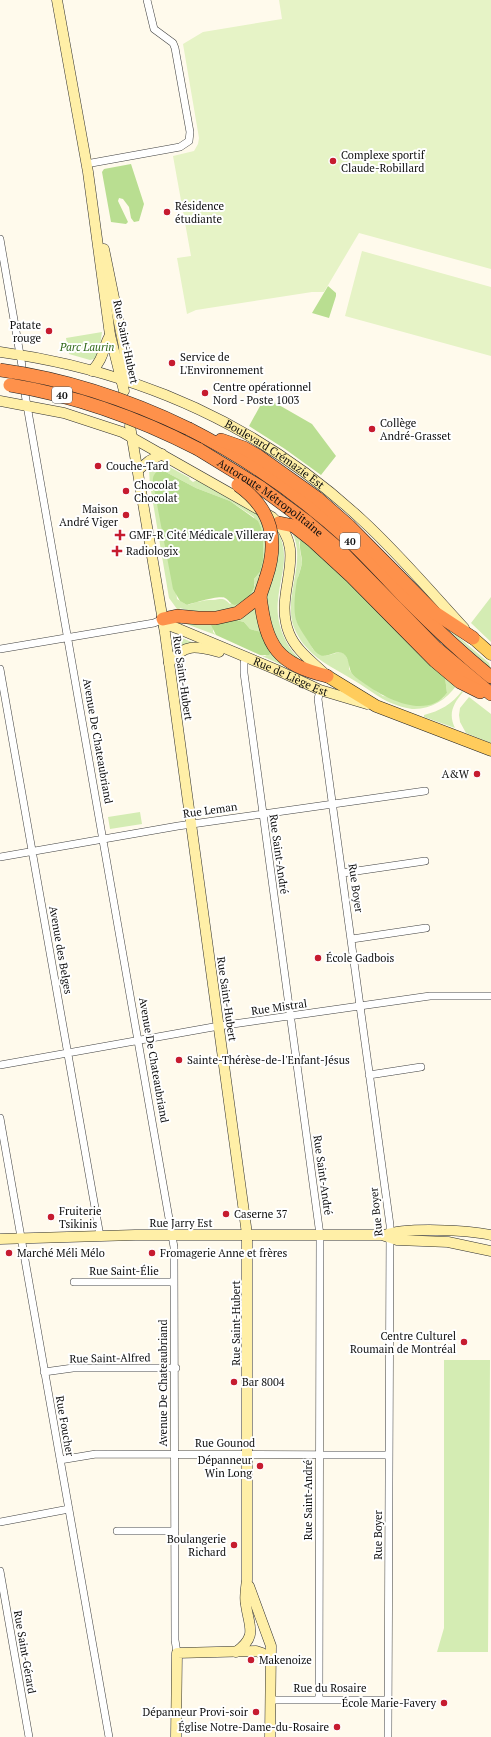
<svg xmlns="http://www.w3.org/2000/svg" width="491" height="1737" viewBox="0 0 491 1737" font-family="'PT Serif',serif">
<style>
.green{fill:#d4ecb3;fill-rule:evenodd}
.forest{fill:#b9de91}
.pitch{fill:#e6f3c6}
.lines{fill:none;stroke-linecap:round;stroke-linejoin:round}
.street-casing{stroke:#404040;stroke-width:8}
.secondary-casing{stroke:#2f2f2f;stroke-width:11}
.primary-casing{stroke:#1e1e1e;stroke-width:13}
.highway-casing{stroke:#1e1e1e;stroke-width:14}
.street{stroke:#fff;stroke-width:7}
.secondary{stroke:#ffefa7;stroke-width:10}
.primary{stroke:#ffcc5c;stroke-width:12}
.highway{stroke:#fe914b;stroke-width:13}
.highway-bridge-casing{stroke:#1e1e1e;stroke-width:14;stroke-linecap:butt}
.highway-bridge{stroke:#fe914b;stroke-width:13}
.poi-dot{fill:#c61b2f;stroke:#fff;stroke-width:1.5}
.labels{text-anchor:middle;stroke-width:4;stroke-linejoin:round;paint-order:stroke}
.shield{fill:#fff;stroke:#565656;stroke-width:1}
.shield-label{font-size:10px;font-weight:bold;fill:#0d0d0d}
.poi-label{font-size:11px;fill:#0d0d0d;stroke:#fff;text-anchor:start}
.street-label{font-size:11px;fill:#0d0d0d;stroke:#fff}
.park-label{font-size:11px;font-style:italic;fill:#2f6819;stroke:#fff}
</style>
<rect width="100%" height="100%" fill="#fffaec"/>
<!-- green -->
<path class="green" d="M102,332L99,353L94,359L90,360L69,354L66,338Z
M156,463L159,466L162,463L190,478L189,479L193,482L197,480L261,516L268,538L260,584L251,598L228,612L186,613L187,610L180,608L179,610L177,609L169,598L151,491H153L152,487H150L149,469ZM162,470L196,488L230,501L254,517L260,572L254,579L255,585L230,604C223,597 222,599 213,600C203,600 197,602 187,605L177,599Z
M274,526C292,552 281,571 278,600C275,623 286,649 304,663L296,662L274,638L266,603Z
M292,532L302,536L299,543L302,563L298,578L296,620L313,649L325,656L340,652L345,654L349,662V669L353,675L383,696L433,703L443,698L447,693L445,677L456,686C446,700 430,710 412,709C405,708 398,706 391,703C379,698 367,688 355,681C339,671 319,662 307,648C301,642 296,633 293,625C284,593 307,562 292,532Z
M491,597V642L471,623Z
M254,607L257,608L261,632L250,629L244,622L236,620Z
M427,610L489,663L491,669Z
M178,621L213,622V632L216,635Z
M175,635L194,643L177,649Z
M271,652L297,672L260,655L265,656Z
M462,691L463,692C453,704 448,714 455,728L424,717V715C440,711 452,704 462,691Z
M469,697L491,714V743L466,733L460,722L459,715L460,708Z
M140,812L142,824L110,829L108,817Z
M444,1360H490L488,1652H437L444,1628Z"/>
<!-- forest -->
<path class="forest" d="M131,164L144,204L139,221L134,222L131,218L129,207L123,199L119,198L118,201L128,222L126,224L111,222L102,172L104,169Z
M328,286L336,293V296L329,318L312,313Z
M265,397L312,424L336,456L321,475L285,449L249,426Z
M162,470L196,488L230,501L258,521L261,528L263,541V560L260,572L254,579C257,592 246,600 235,605C230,604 229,600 225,598C219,595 194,603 187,605L180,601L173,589L153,483C152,476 155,471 162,470Z
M302,536L445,677L447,693C427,720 386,699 365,684C361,681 356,678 353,675C348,669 350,661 345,655C338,647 328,659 320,655C314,652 310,644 306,638C303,633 298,626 296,620C293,608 295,592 297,580C299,575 301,568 302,563C302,553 297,545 302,536Z
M236,620L244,622L250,629L261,632L271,652L269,655H260L216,635L211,625L213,622Z"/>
<!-- pitch -->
<path class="pitch" d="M279,0H491V269L359,233L324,292H312L196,310L187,314L177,258L191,256L173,156L194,151L198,144L199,138L183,44L203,32L282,19Z
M362,251L491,287V356L345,316Z"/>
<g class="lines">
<!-- street casing -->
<g class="street-casing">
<path id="street" d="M86,164L180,147L189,141L190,132L175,48L173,43L154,29L147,0
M0,239L22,366
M25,394L174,1247L175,1640L177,1653
M0,649L154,623L163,619
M246,658L244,663V673L320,1235L319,1700
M0,669L100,1236
M320,690L318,699L390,1225L388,1737
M0,857L178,826L425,791
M343,873L425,861
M352,939L426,928
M0,1065L219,1026L430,996H491
M369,1075L421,1067
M0,1118L109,1737
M74,1282H174
M44,1372L73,1368H176
M60,1460L96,1454L389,1455
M0,1522L69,1509
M117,1531H175
M0,1571L29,1737
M271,1700H389"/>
</g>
<!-- secondary casing -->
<g class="secondary-casing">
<g id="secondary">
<path d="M57,0L88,172L110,335L124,391"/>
<path d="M104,249L124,347L125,381"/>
<path id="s1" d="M0,352C138,371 259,424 362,520C398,553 430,591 464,628"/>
<path d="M92,371C105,357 102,349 110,335"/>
<path d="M0,401L64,413L122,432L272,517C312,553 272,590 289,633C296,651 314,663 327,676"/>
<path d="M130,426L165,633L247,1234V1580C246,1588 244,1597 246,1605C249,1627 258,1636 236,1652"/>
<path d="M138,470L149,461L162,454"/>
<path id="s2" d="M164,626H171L179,629L277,670L320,690L367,704"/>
<path d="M169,663C185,643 196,646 219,652"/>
<path d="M385,1235C406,1227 468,1230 491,1235"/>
<path d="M0,1239L135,1235H382L397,1240L448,1242L491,1251"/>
<path d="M249,1586L271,1646L270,1737"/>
<path d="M176,1737L177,1653L256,1651L262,1653L271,1660"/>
</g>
</g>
<!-- primary casing -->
<g class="primary-casing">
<path id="primary" d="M473,638L491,654
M327,676L376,706L491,750"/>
</g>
<!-- highway casing -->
<g class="highway-casing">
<g id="highway">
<path d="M189,429C248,459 302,497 351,542C370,560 388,580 406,599C433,626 461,653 491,677"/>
<path d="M221,440L244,448L258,456L317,498L349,526L435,613L473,638"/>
<path id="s3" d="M198,449L260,487L306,521L341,551L436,648L491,694"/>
<path d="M279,523L294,526L313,541L351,576L435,661L460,682L480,692"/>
<path d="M260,596C266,646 277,664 327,676"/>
<path d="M163,619L177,616L198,618H216L238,613L260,596L266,578"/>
</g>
</g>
<!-- street -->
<use href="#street" class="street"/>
<!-- secondary -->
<use href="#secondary" class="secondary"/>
<!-- primary -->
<use href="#primary" class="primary"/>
<!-- highway -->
<use href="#highway" class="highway"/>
<!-- highway-bridge casing -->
<g class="highway-bridge-casing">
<path id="highway-bridge" d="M0,370C66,379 129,400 189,429
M10,385C77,396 138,418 198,449
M238,485C272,509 279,540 266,578"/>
</g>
<!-- highway-bridge -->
<use href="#highway-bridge" class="highway-bridge"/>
</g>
<!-- markers -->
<g class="poi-dot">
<circle cx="333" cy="161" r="4"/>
<circle cx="167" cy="212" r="4"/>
<circle cx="49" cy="331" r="4"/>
<circle cx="172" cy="363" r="4"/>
<circle cx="205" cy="393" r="4"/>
<circle cx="372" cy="429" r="4"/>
<circle cx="98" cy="466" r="4"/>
<circle cx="126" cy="491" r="4"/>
<circle cx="126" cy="515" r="4"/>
<path d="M118 529h4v4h4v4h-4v4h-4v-4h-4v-4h4z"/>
<path d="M115 545h4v4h4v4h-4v4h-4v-4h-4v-4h4z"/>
<circle cx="477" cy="774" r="4"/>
<circle cx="318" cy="958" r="4"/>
<circle cx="179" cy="1060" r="4"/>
<circle cx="226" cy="1214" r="4"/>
<circle cx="51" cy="1217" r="4"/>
<circle cx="9" cy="1253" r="4"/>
<circle cx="152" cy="1253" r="4"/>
<circle cx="464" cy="1342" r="4"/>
<circle cx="234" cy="1382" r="4"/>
<circle cx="260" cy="1466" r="4"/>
<circle cx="234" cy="1545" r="4"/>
<circle cx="251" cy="1660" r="4"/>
<circle cx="444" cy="1703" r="4"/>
<circle cx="256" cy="1712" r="4"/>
<circle cx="337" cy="1727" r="4"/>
</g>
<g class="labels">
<!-- shield labels -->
<g class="shield">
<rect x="52" y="387" width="20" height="16" rx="3"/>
<rect x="340" y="533" width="20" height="16" rx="3"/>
</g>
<g class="shield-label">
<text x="62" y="399">40</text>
<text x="350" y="545">40</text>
</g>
<!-- poi labels -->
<g class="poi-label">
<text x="341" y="159">Complexe sportif<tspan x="341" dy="13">Claude-Robillard</tspan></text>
<text x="175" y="210">Résidence<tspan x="175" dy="13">étudiante</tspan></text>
<text x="41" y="329" text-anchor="end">Patate<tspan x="41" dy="13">rouge</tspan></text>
<text x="180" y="361">Service de<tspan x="180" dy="13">L'Environnement</tspan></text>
<text x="213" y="391">Centre opérationnel<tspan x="213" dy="13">Nord - Poste 1003</tspan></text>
<text x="380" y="427">Collège<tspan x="380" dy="13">André-Grasset</tspan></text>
<text x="106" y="470">Couche-Tard</text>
<text x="134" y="489">Chocolat<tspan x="134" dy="13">Chocolat</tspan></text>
<text x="118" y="513" text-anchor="end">Maison<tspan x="118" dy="13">André Viger</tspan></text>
<text x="129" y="539">GMF-R Cité Médicale Villeray</text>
<text x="126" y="555">Radiologix</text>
<text x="469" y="778" text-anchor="end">A&amp;W</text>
<text x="326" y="962">École Gadbois</text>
<text x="187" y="1064">Sainte-Thérèse-de-l'Enfant-Jésus</text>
<text x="59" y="1215">Fruiterie<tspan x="59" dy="13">Tsikinis</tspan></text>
<text x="234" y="1218">Caserne 37</text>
<text x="17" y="1257">Marché Méli Mélo</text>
<text x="160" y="1257">Fromagerie Anne et frères</text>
<text x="456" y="1340" text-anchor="end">Centre Culturel<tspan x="456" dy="13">Roumain de Montréal</tspan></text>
<text x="242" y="1386">Bar 8004</text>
<text x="252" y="1464" text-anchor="end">Dépanneur<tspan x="252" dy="13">Win Long</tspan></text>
<text x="226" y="1543" text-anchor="end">Boulangerie<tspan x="226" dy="13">Richard</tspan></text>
<text x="259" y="1664">Makenoize</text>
<text x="436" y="1707" text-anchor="end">École Marie-Favery</text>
<text x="248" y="1716" text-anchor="end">Dépanneur Provi-soir</text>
<text x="329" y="1731" text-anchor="end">Église Notre-Dame-du-Rosaire</text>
</g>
<!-- street labels -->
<g class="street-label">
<text transform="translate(126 342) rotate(78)" y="4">Rue Saint-Hubert</text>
<text dy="4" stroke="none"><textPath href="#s1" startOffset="296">Boulevard Crémazie Est</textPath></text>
<text dy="4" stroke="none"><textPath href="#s3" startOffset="87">Autoroute Métropolitaine</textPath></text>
<text dy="4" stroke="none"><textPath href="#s2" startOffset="137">Rue de Liège Est</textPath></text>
<text transform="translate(183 678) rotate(82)" y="4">Rue Saint-Hubert</text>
<text transform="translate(98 741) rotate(80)" y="4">Avenue De Chateaubriand</text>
<text transform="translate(210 810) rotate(-8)" y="4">Rue Leman</text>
<text transform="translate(279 854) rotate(82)" y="4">Rue Saint-André</text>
<text transform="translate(356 888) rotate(82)" y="4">Rue Boyer</text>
<text transform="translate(61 950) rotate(80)" y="4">Avenue des Belges</text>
<text transform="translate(227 999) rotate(82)" y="4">Rue Saint-Hubert</text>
<text transform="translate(279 1007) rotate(-8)" y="4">Rue Mistral</text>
<text transform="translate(154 1060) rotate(80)" y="4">Avenue De Chateaubriand</text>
<text transform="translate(323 1175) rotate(82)" y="4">Rue Saint-André</text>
<text transform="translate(376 1212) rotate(-96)" y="4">Rue Boyer</text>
<text x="181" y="1227">Rue Jarry Est</text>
<text x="124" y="1275">Rue Saint-Élie</text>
<text transform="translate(236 1323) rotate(-90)" y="4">Rue Saint-Hubert</text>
<text transform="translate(110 1358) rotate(-1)" y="4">Rue Saint-Alfred</text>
<text transform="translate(163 1383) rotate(-90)" y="4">Avenue De Chateaubriand</text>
<text transform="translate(65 1426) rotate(80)" y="4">Rue Foucher</text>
<text x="225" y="1447">Rue Gounod</text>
<text transform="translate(308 1500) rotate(-90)" y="4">Rue Saint-André</text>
<text transform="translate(378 1535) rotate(-90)" y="4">Rue Boyer</text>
<text transform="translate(25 1652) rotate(80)" y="4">Rue Saint-Gérard</text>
<text x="330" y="1692">Rue du Rosaire</text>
</g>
<!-- park labels -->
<g class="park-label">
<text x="87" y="351">Parc Laurin</text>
</g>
</g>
</svg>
